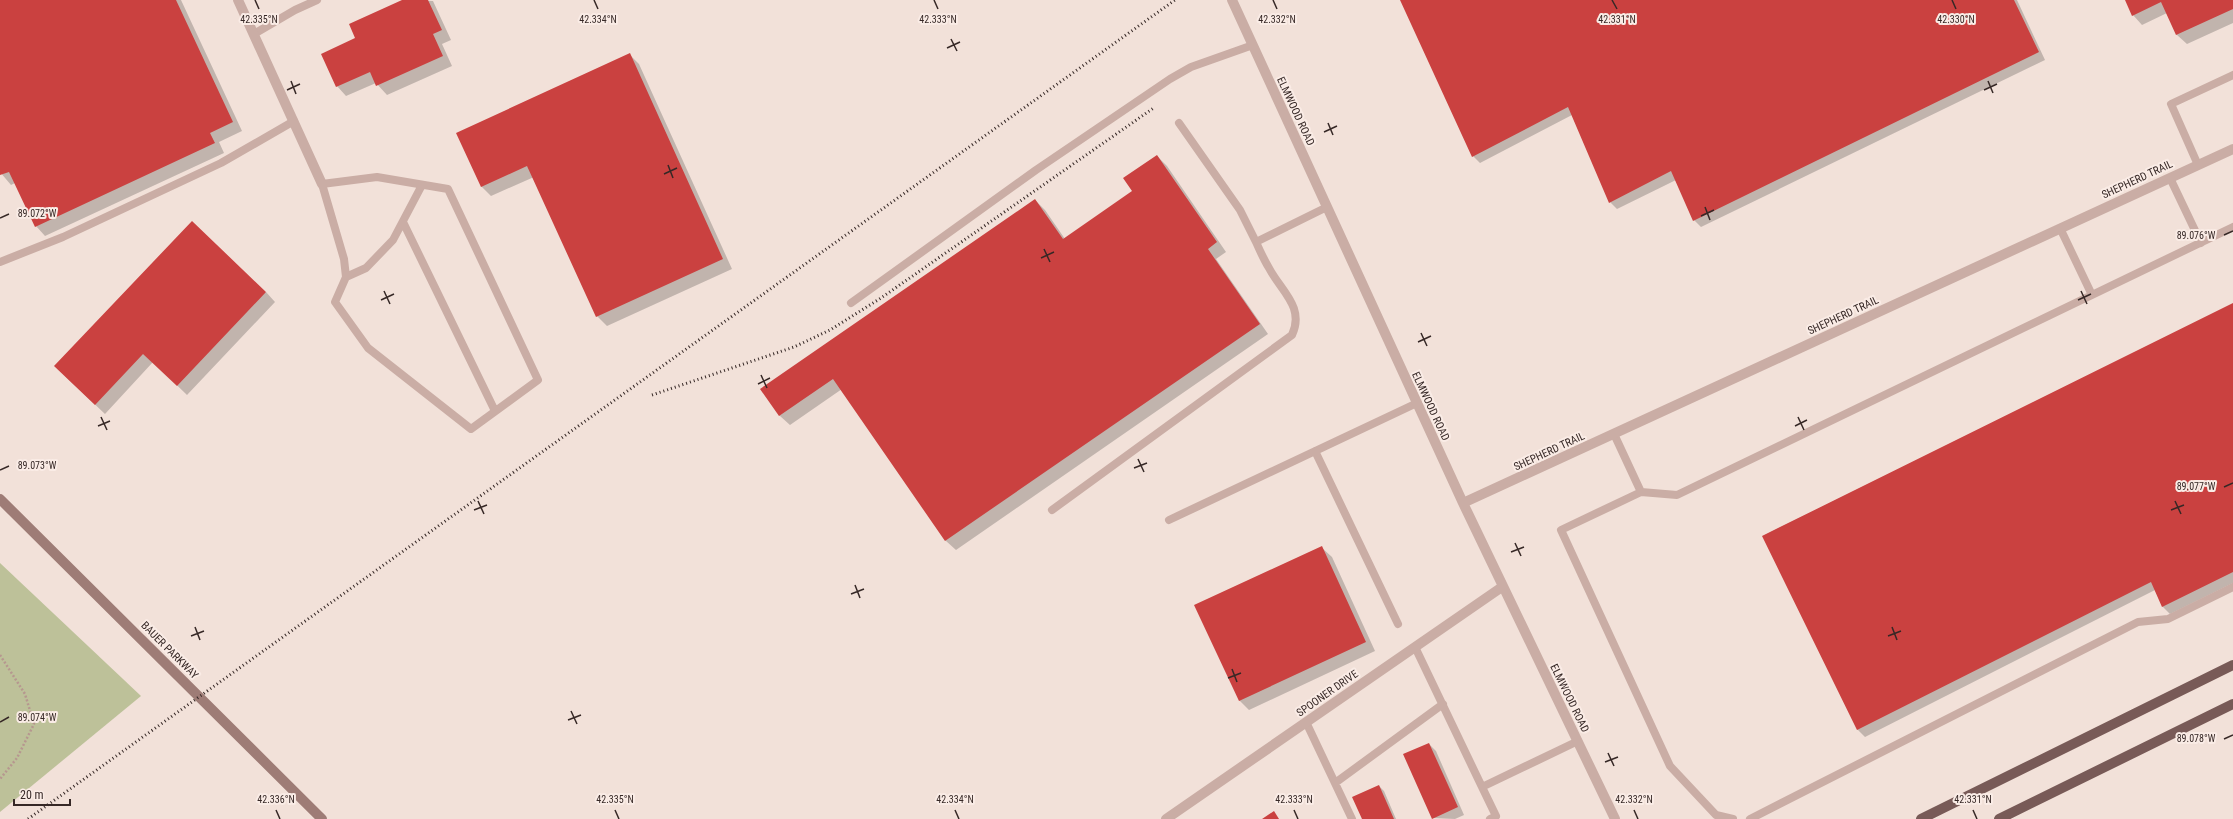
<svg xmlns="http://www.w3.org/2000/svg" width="2233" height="819" viewBox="0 0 2233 819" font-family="'Roboto Condensed',sans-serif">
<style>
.green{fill:#bdc199}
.shadow{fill:#0003}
.building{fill:#ca4140}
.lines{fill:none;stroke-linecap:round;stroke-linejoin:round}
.path{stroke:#b6978f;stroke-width:2.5;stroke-dasharray:2 2;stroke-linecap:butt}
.service{stroke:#caada5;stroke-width:8}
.minor{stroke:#caada5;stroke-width:10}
.secondary{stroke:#9e7c76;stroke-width:10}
.primary{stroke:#785a57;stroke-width:10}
.rail{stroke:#362826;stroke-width:3;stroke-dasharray:1 3;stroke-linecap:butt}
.ticks{fill:none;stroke:#362826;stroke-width:1.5}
.labels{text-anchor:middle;stroke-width:4;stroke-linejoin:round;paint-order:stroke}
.street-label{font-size:11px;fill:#362826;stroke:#faece6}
.ticks-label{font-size:10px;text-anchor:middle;fill:#362826;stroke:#faece6;stroke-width:4;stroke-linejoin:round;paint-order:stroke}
</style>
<rect width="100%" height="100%" fill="#f2e1d9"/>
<!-- green -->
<path class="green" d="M0,563L141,696L0,812Z"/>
<!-- shadow -->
<path class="shadow" d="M0,0H181L242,131L219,142L224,153L45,236L36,226L15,183L11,185L0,172Z
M405,0L433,1L451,40L442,44L452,66L387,95L376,83L346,96L337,86L356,39Z
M1402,0H2017L2045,60L1701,227L1694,220L1676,180L1617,209L1610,202L1572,115L1480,163L1473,156Z
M2126,0H2233V23L2187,44L2177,35L2167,13L2142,25L2133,15Z
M630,55L639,64L732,269L607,326L597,316L534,177L491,196L481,186Z
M1157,156L1167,166L1226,252L1216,259L1268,334L956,550L946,541L842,389L790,425L780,416L762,389L1035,200L1045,210L1065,239L1133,192Z
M266,292L275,302L187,395L153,362L105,414L65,376Z
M2233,304V583L2170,614L2163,607L2155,590L1865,737L1858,730L1763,536Z
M1322,548L1332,557L1375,651L1249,710L1239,700Z
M1429,744L1436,751L1464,815L1455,819L1433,818Z
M1379,786L1384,791L1396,819H1363Z"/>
<!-- building -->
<path class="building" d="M0,0H176L233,122L210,133L215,143L35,227L9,172L0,175Z
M402,0H428L442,30L433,34L443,56L376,86L370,72L336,87L321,54L355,38L349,24Z
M1400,0H2014L2039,52L1693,221L1671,171L1609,203L1568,107L1472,157Z
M2125,0H2233V9L2176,35L2161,2L2132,16Z
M630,53L723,259L596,317L527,166L481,187L456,133Z
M1157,155L1217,242L1208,249L1260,324L945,541L833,379L779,416L760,389L1035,199L1063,239L1132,191L1123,178Z
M192,221L266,292L177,386L143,354L95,405L54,366Z
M2233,303V572L2162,607L2151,582L1857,730L1762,536Z
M1322,546L1366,642L1239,701L1194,605Z
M1429,743L1458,807L1432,819L1403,754Z
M1379,785L1394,819H1362L1352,797Z
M1274,811L1279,819H1262Z"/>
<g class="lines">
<!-- path -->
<path class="path" d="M0,655L25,694L34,724L17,758L0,779"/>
<!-- service -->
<path class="service" d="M254,34L295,10L317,0
M1179,123L1240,210L1256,242
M2198,165L2171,104L2233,75
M377,177L448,189L538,380L471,429L368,348L335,302L346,277L344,259L322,184Z
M2170,178L2201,243
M403,222L495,411
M2060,228L2092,295
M0,262L63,237L221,163L294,121
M346,277L366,268L393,240L422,185
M851,303L1036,170L1170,79L1191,67L1253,45
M1614,434L1641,492
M1315,451L1398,624
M1052,510L1292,335C1305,307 1281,291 1269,268C1264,260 1260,251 1256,242L1327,207
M1169,520L1417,403
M1415,647L1482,787L1578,741
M1306,722L1352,819
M1335,783L1443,704
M1482,787L1496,816L1490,819
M1733,819L1716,815L1670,766L1561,530L1641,492L1677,495L2233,227
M1750,819L2138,622L2168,619L2233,587"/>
<!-- minor -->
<path class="minor" d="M238,0L322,184
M1232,0L1463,503L1615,819
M1463,503L2233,149
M1166,819L1502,587"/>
<!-- secondary -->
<path class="secondary" d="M0,499L322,819"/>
<!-- primary -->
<path class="primary" d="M1921,819L2233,665
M1999,819L2233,704"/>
<!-- rail -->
<path class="rail" d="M652,395L794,347L830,330L881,298L1155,107
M28,819L1175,0"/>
</g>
<!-- ticks -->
<path class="ticks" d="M255,0L259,9M594,0L598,9M934,0L938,9M1273,0L1277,9M1612,0L1617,9M1952,0L1956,9M951,39L957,51M947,48L960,42M291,81L296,94M1988,81L1993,93M287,90L300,84M1984,90L1997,84M1328,123L1333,135M1324,132L1337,126M668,165L673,178M664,174L677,168M1705,207L1710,220M1701,216L1714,210M0,218L9,214M2224,235L2233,231M1044,249L1050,262M1041,258L1054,252M384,291L390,304M2081,291L2087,304M381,300L394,294M2078,300L2091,294M1421,333L1427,346M1418,342L1431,336M761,375L767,388M758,384L770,378M101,417L107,430M1798,417L1804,430M98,426L110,421M1795,426L1807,420M1138,459L1144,472M1134,468L1147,463M0,470L9,466M2224,487L2233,483M478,501L484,514M2175,501L2181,514M474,510L487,505M2171,510L2184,505M1515,543L1521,556M1511,552L1524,547M855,585L860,598M851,594L864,589M195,627L200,640M1892,627L1897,640M191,636L204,631M1888,636L1901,631M1232,669L1237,682M1228,678L1241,673M571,711L577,724M568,720L581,715M0,722L9,717M2224,739L2233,735M1608,753L1614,766M1605,762L1618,757M276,810L280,819M615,810L619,819M955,810L959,819M1294,810L1298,819M1634,810L1638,819M1973,810L1977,819"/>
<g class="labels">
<!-- street labels -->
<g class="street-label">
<text transform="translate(1296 111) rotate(65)" y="4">ELMWOOD ROAD</text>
<text transform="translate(2137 179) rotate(-25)" y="4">SHEPHERD TRAIL</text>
<text transform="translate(1843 315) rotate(-25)" y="4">SHEPHERD TRAIL</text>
<text transform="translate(1431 406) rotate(65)" y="4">ELMWOOD ROAD</text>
<text transform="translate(1549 451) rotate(-25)" y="4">SHEPHERD TRAIL</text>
<text transform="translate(170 650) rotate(45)" y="4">BAUER PARKWAY</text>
<text transform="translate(1327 693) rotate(-35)" y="4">SPOONER DRIVE</text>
<text transform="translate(1570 698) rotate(64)" y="4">ELMWOOD ROAD</text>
</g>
</g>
<g class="ticks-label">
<text x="259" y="23">42.335°N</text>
<text x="598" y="23">42.334°N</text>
<text x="938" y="23">42.333°N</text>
<text x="1277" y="23">42.332°N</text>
<text x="1617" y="23">42.331°N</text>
<text x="1956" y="23">42.330°N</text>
<text x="37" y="217">89.072°W</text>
<text x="2196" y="239">89.076°W</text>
<text x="37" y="469">89.073°W</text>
<text x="2196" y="490">89.077°W</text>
<text x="37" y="721">89.074°W</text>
<text x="2196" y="742">89.078°W</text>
<text x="276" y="803">42.336°N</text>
<text x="615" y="803">42.335°N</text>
<text x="955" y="803">42.334°N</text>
<text x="1294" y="803">42.333°N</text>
<text x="1634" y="803">42.332°N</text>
<text x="1973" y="803">42.331°N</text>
</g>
<!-- scale -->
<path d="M14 799v6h56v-6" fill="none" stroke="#362826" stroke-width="2"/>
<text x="20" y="799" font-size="12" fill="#362826" stroke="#faece6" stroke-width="3" paint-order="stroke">20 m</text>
</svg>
